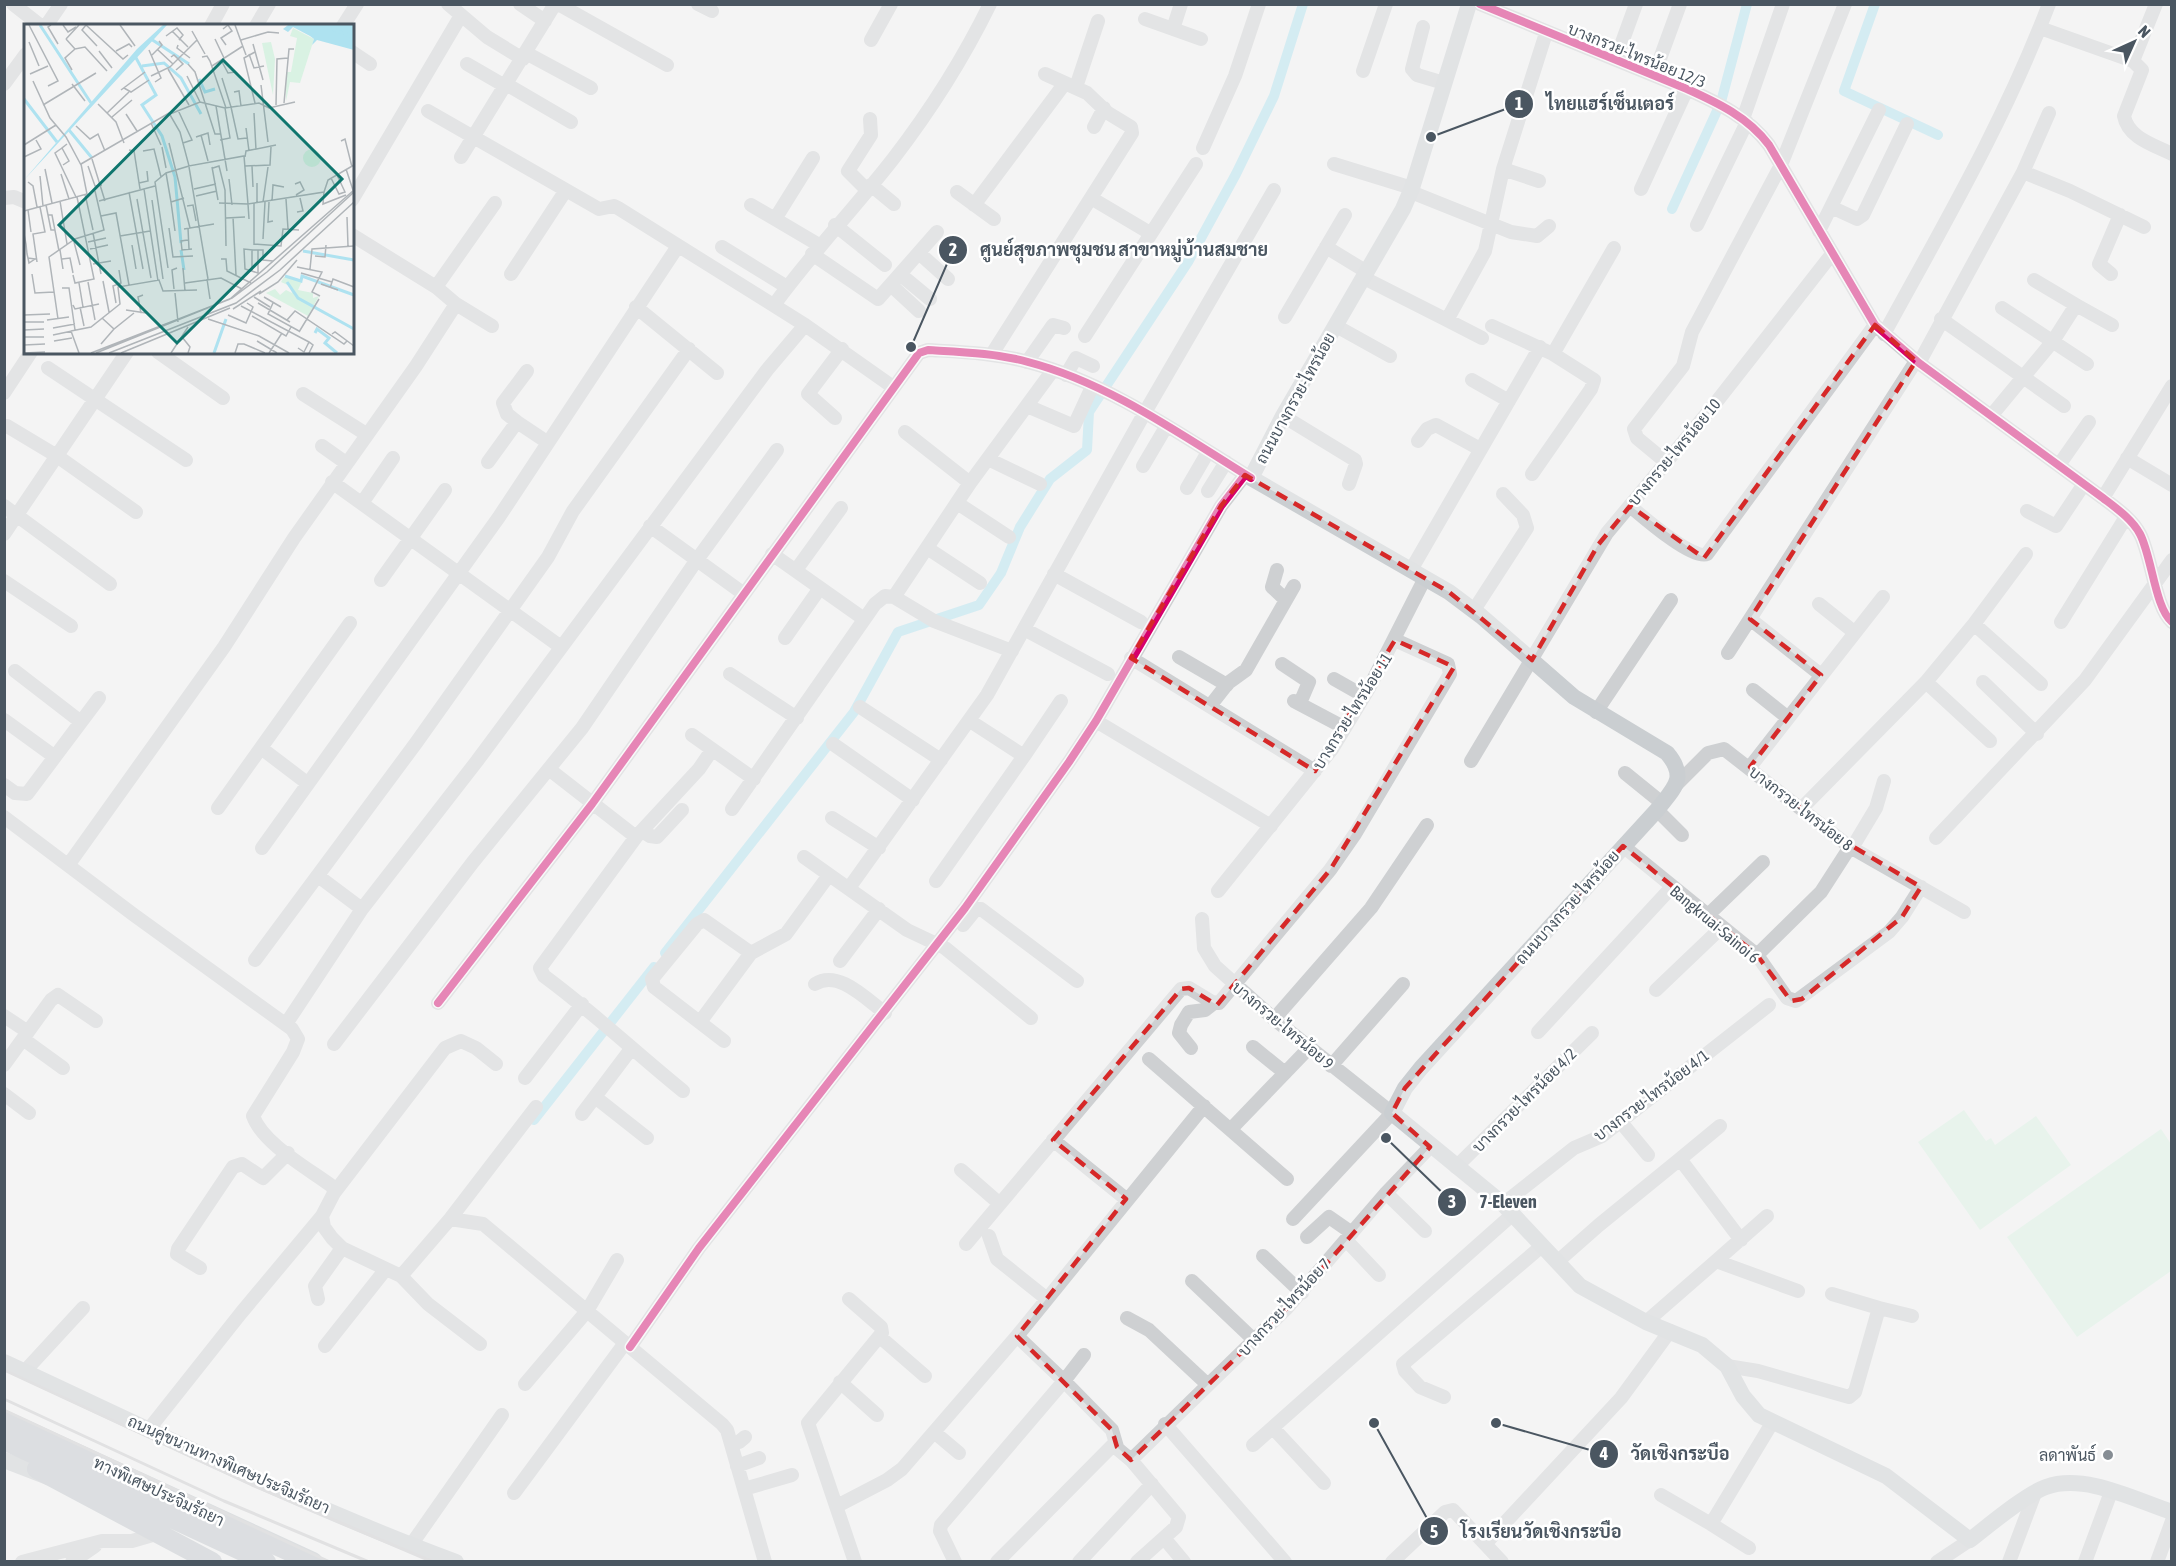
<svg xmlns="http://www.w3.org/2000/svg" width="2176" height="1566" viewBox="0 0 2176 1566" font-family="'Asap Condensed',Sarabun,sans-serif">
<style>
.green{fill:#d9f2e3}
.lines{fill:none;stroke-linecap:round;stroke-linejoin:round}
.canal{stroke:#aee2f0;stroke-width:10}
.minor{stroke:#ced0d2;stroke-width:14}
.major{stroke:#caced1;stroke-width:16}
.highway{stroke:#bec4c9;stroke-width:20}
.rail{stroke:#c9cacc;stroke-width:3}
.cycleway-casing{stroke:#fff;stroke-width:11}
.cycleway{stroke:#d6006c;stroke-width:8}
.marked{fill:none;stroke:#d62828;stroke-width:4.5;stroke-dasharray:12 8;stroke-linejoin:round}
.poi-dot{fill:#868d94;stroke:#fff;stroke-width:2}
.labels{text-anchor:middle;stroke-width:5;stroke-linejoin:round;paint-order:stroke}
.street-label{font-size:16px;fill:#4a5661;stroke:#fff}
.poi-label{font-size:16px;fill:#4a5661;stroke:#fff;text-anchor:end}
.inset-river{fill:none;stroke:#aee2f0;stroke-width:3}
.inset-road{fill:none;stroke:#b0b5b9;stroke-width:1.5}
.view{fill:#0f766e;fill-opacity:0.15;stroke:#0f766e;stroke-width:3}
.inset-edge{fill:none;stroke:#4a5661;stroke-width:3}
.leader{fill:none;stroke:#4a5661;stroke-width:2}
.callout-dot{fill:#4a5661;stroke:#fff;stroke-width:2}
.mark-label{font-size:18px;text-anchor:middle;font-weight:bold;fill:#fff}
.callout-label{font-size:18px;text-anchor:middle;font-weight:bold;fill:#4a5661;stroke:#fff;stroke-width:5;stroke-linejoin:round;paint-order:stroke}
</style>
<rect width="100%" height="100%" fill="#f4f4f4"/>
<!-- green -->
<path class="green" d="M1964,1110L1986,1141L1991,1138L1995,1145L2036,1116L2071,1165L1980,1230L1918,1142Z
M2161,1129L2171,1144V1271L2077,1337L2007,1237Z"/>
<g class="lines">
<!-- canal -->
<path class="canal" d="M1875,4L1844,91L1938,135
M1672,209L1721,102L1747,4
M665,953L854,712L898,632L979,605L1001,573L1020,527L1050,479L1087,450L1089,412L1188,262L1236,174L1274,96L1303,4
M534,1120L654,967"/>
<!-- minor -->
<path class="minor" d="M13,4L41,26
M448,4L487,37L523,59
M520,4L545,21
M558,4L667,65
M698,4L712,11
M1480,4L1687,89C1718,103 1748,117 1769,145L1875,325L1919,363L2103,498C2116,508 2132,519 2140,534C2152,557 2155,608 2172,622
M2156,4L2133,61L2142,70L2124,116C2128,138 2154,145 2172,154
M1145,19L1201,39
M46,26L61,4
M211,26L223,4
M256,26L269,4
M343,26L357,4
M1423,27L1412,69L1417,75L1444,83
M2040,28L2133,61
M1173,29L1181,4
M871,40L891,4
M352,52L370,64
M526,53L591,88
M1616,59L1636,4
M467,64L505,86
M1363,71L1386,4
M1654,75L1680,4
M4,84L26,54
M506,84L571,122
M1076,87L1098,21
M428,111L599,209L614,206L618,208L805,325L893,387
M1743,119L1783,4
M1094,127L1104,108
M1203,148L1235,76L1259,4
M461,157L555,4
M1334,164L1412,188
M1503,169L1539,181
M2023,172L2070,191L2144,227
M871,185L894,204
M1641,189L1687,89
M867,190L848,171L871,135L870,119
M957,192L994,219
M1411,192L1511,232L1537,236L1549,226
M4,198L14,197L26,202
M1091,198L1150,233
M352,200L460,17
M751,205L819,245
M974,205L1065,83
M1831,207L1857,219L1863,215L1907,124
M775,219L813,158
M835,225L885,265
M1697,225L1747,122
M1819,231L1879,110
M722,247L787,287
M1326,247L1367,272
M919,253L948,279
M812,254L878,299L937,232
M511,274L566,190
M2111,274L2099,264L2120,215
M901,275L930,299
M1364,278L1447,320L1485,251L1503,169L1546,33
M892,286L919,311
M436,287L495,203
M456,304L492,326
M774,305C811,254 854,209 893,159C930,111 963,59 990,4
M2076,305L2112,325
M636,307L717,373
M2002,308L2087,364
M1285,317L1345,215
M1941,319L2064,406
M1447,320L1482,338
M1336,326L1390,356
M1492,326L1553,354L1594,380L1591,389L1532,474
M1884,334C1943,226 2005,120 2049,4
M1085,336L1196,164
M158,352L223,398
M992,354L1132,133L1131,127L1108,113L1087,93L1045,74
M1553,354L1614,248
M1027,362L1053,325L1064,328
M1919,363L2023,172L2049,113
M48,368L186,460
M1066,375L1076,358L1093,366
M1472,380L1509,401
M4,393L31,352
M303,394L366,434
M1027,406L1074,426L1092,387
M1283,416L1355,460L1356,464L1349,484
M1991,416L2053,341L2076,305L2034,280
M835,418L808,394L842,349
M517,422L507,414L503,403L527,371
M7,426L57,456L136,512
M905,432L970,483
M1418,441L1427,429L1436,425L1480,449
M322,446L346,463
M2127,458L2172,485
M988,459L1040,484
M488,462L517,422L547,442
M1666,462L1637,438L1634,429L1683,366L1692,332L1781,165L1845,4
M2059,465L2089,422
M1143,466L1166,427
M332,482L561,647
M1187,488L1208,452
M1208,491L1226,462
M2103,498L2172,386
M362,503L393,458
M957,503L1009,537
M4,506L110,584
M1630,506C1642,516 1693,561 1707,554L1875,325
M2027,511L2056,526L2084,484
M650,526L744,594
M4,534L127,352
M927,548L980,583
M772,554L864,619
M796,570L841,508
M1277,570L1272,587L1286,600
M1411,570L1540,347
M1054,574L1141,622
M381,580L445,490
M4,581L71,626
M1819,604L1854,632
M1474,610L1527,528L1523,515L1503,494
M2061,622L2126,517
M1974,624L2041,684
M1024,629L1108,674
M785,638L820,588
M1012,651L934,621L894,597L970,483L1053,370
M1728,653L1750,619
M1179,657L1227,685
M1131,658L1315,771
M1282,664L1309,682L1300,703
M15,671L81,722
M730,674L797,718
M1821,675L1750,619L1916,361
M1334,679L1364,696
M1926,682L1990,741
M1983,682L2037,734
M1753,690L1787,717
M1294,701L1345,728
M1210,706L1228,683L1246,670L1294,586
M860,707L941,760
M1596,712L1671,600
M4,720L55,757
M1096,721L1271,826
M692,735L754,779
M833,744L913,800
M261,748L307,783
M1024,756L1061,701
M1471,761L1607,533L1714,405L1832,254
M1750,767L1883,597
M550,770L636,837
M1625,773L1662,803
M1677,784L1708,753L1724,749L1850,847L1964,912
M4,785L15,793L27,794L99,698
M218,808L350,623
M1802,808L1926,682L1974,624L2026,554
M732,809L875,604L885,596L894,597
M1657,810L1682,835
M4,817L134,915L292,1029L298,1039L293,1052L253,1116C263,1144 309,1169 333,1187L334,1193
M832,818L879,848
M642,831L650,836L657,837L682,810
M1936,838L2085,680L2172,560
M1623,846L1757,955L1787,998L1796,1001L1889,932L1902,917L1921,887
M262,848L499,517L678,246
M1852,848L1876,808L1884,781
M804,857L907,930L945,948L1031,1018
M69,864L224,647L294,538L416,366L456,304L436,287L352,235
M318,876L362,909
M936,881L1024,756L970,721
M849,888L987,695L1144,414L1274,190
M1218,891L1332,749L1369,688L1425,578
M1707,916L1763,862
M1202,919L1204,948L1215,966L1274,1019L1392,1113L1293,1219
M963,925L976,909H981L1077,981
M1757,955L1821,892L1850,847
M255,960L416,743L548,557L573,511L689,349
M840,961L879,909
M815,984C838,969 866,999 885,1013
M1656,990L1721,928
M438,1003L592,804L919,353L928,350C962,352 996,353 1028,362C1109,383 1181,435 1251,478
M4,1016L28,1032
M1274,1019L1371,908L1427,825
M700,1022L751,953L786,934L829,875
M286,1024L362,909L477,761L767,370L805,325
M1538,1032L1671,888
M23,1039L63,1068
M724,1041L654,987L652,979L697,924L704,920L751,953
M334,1044L473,862L582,728L696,561L777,450
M1253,1047L1285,1073
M1191,1048L1179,1033L1181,1025L1189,1012L1205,1010L1214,1003
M1149,1059L1287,1179
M4,1065L51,1000L58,995L96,1021
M1331,1066L1403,984
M525,1078L582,1004
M683,1091C636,1053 593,1012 544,976L540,968L636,837L699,769L712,750
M4,1094L29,1113
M595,1097L647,1138
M582,1114L631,1049
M1620,1121L1648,1155
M1231,1129L1309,1048
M1053,1140L1126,1199
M1680,1159L1720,1126
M1456,1167L1592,1033
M961,1170L1000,1204
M1386,1193L1425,1231
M1503,1204L1574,1148L1602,1136L1769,1005
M450,1219L483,1224L722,1424L727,1430L765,1562
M989,1236L997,1259L1047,1299
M1307,1237L1329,1217L1352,1233
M1346,1240L1379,1275
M966,1244L1181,989L1189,988L1212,1002L1219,1003L1330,870L1355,834L1450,674L1448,664L1395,640
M1263,1256L1302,1293
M1716,1261L1767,1216
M1557,1262L1599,1225L1680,1159L1741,1240
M200,1268L177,1254L178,1249L233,1167L242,1164L263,1178L288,1153
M401,1276L450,1219L536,1107
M1192,1281L1254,1340
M318,1299L315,1286L342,1248
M849,1299L881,1327L882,1333L808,1423L855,1562
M1879,1308L1912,1316
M1127,1318L1149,1330L1208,1385
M1646,1322L1716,1261L1798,1291
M1017,1336L1064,1381L1084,1355
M880,1337L925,1376
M480,1344L428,1304L401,1276L342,1248L332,1238L324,1227L322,1216L334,1193L445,1048L461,1041L476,1048L496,1064
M325,1346L386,1269
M630,1347L699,1248L965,908L1069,762L1096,721L1221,506L1245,475
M1727,1366L1758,1371L1849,1397L1855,1392L1879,1308L1832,1294
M25,1371L83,1308
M840,1382L877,1415
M525,1384L587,1311L617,1260
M1444,1397L1420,1387L1405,1371L1403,1364L1542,1246
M1165,1424L1285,1562
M1273,1428L1324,1483
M149,1429L241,1313L322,1216
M934,1432L959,1453
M731,1444L739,1442L745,1437
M1253,1445L1513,1214
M1131,1460L1287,1308L1386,1193L1430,1147
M737,1466L759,1458
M744,1489L792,1475
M514,1493L625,1343
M1661,1495L1711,1524L1772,1423
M837,1506L887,1480L902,1469L1017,1336L1204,1106
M1711,1524L1749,1548
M1164,1538L1184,1562
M1486,1543L1621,1398L1670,1331
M411,1545L502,1415
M22,1562L102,1541H132L163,1532
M72,1562L95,1546
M955,1562L940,1531L941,1525L1064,1381L1112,1430L1117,1447
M997,1562L1113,1445L1131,1460L1179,1517L1176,1527L1137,1562
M1079,1562L1152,1484
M1392,1562L1445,1512L1453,1510L1502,1562
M1937,1562L1970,1540
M2009,1562L2035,1493
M2085,1562L2111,1492
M2157,1562L2172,1521"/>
<!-- major -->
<path class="major" d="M1469,4L1412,188L1403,209L1283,416L1251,478L1449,592L1481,616L1574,697L1667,753C1688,778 1674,788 1657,810L1421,1068L1405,1088L1392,1113L1503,1204L1580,1286L1646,1322L1702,1345L1727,1366L1743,1396L1759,1415L1886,1476L1970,1540C1988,1526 2026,1494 2046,1487C2085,1473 2135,1500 2172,1512
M4,1362C153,1431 302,1505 456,1562
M4,1460L48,1477"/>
<!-- highway -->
<path class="highway" d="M4,1420L313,1562
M4,1440L266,1562
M37,1469L212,1562"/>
<!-- rail -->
<path class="rail" d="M4,1370L252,1485L433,1562
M4,1399L224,1501L369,1562
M4,1410L330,1562"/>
<!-- cycleway casing -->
<g class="cycleway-casing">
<path id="cycleway" d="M1480,4L1687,89C1718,103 1748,117 1769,145L1875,325L1919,363L2103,498C2116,508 2132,519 2140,534C2152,557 2155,608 2172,622
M438,1003L592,804L919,353L928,350C962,352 996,353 1028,362C1109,383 1181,435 1251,478
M630,1347L699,1248L965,908L1069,762L1096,721L1221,506L1245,475"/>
</g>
<!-- cycleway -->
<use href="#cycleway" class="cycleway"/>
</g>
<!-- marked area -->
<path d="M0 0H2176V1566H0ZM1875,325L1916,361L1750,619L1821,675L1750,767L1832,834L1921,887L1902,917L1802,999L1791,1001L1757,955L1623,846L1405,1088L1392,1113L1430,1147L1287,1308L1131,1460L1117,1447L1112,1430L1017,1336L1126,1199L1053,1140L1181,989L1189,988L1217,1005L1330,870L1454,667L1395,640L1315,771L1131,658L1221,506L1245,475L1449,592L1532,660L1598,545L1630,506L1704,558Z" fill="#f4f4f4" fill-opacity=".55" fill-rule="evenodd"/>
<path class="marked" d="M1875,325L1916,361L1750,619L1821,675L1750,767L1832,834L1921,887L1902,917L1802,999L1791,1001L1757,955L1623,846L1405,1088L1392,1113L1430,1147L1287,1308L1131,1460L1117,1447L1112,1430L1017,1336L1126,1199L1053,1140L1181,989L1189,988L1217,1005L1330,870L1454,667L1395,640L1315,771L1131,658L1221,506L1245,475L1449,592L1532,660L1598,545L1630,506L1704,558Z"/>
<!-- markers -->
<circle class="poi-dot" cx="2108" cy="1455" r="6"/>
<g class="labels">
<!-- street labels -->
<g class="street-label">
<text transform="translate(1637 55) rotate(22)" y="6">บางกรวย-ไทรน้อย 12/3</text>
<text transform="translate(1295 398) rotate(-61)" y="6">ถนนบางกรวย-ไทรน้อย</text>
<text transform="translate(1674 452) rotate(-50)" y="6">บางกรวย-ไทรน้อย 10</text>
<text transform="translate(1352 711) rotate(-58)" y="6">บางกรวย-ไทรน้อย 11</text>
<text transform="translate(1801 808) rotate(38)" y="6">บางกรวย-ไทรน้อย 8</text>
<text transform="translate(1567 907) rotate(-48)" y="6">ถนนบางกรวย-ไทรน้อย</text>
<text transform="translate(1715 924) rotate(40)" y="6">Bangkruai-Sainoi 6</text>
<text transform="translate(1283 1025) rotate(40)" y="6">บางกรวย-ไทรน้อย 9</text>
<text transform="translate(1651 1095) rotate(-37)" y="6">บางกรวย-ไทรน้อย 4/1</text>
<text transform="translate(1524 1100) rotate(-45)" y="6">บางกรวย-ไทรน้อย 4/2</text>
<text transform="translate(1284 1307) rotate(-47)" y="6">บางกรวย-ไทรน้อย 7</text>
<text transform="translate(229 1464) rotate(24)" y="6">ถนนคู่ขนานทางพิเศษประจิมรัถยา</text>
<text transform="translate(159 1491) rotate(25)" y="6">ทางพิเศษประจิมรัถยา</text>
</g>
<!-- poi labels -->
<g class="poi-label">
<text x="2096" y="1461">ลดาพันธ์</text>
</g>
</g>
<!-- overview -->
<g transform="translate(24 24)">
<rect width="330" height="330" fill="#f4f4f4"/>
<path d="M269,4L290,15L276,59L266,58L262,77V48H267L273,14L266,12ZM247,18L251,35L249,71L238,19ZM279 134a9 9 0 1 1 18 0a9 9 0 1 1-18 0ZM260,253L278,257L274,266L289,269V274L295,272L284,292L242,269L251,265L256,271L262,266L268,269L266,262L257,258Z" fill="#d9f2e3"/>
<path d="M139,1H143L0,156L113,25ZM264,1H330V26L293,16L288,21L290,15L286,12L269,3L264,8L259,5Z" fill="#aee2f0"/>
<path class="inset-river" d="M16,1L67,79M297,1L330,13M127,15L165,40M111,32L132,71L118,81L138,112L151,153L157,219M118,42L140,39L157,54L177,90M175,55L181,68L191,65M0,75L33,118M45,106L68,134M157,226L160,246M279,227L330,236M261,252L277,257L278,252L330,271M263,258L274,274L330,305M291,309L293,305L305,314L301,319L313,329M190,329L202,295"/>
<path class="inset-road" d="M5,1L34,57L24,62M27,1L24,3L34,20M39,1L44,8L52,3M62,1L99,35L104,31M62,1L58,6L73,22M96,1L111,22M211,1L222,31M199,5L204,1L208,7L197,14L202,21M148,7L164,23M168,7L181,30M142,12L153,4L159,11L155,16M42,15L51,25L61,23L83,47M42,15L55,1M191,15L200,34M217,16L244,8L255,9M5,18L15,42M229,20L239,56M154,21L153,24L166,34M125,26L137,54L131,58M134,26L149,40M75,27L88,44M92,27L105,20L108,23M231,28L220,34L231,79M225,30L230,44L240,42M128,31L138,21L135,17M147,33L150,31L159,40L152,46M178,33L183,32L186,37L202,84M197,36L204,49L212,48M164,40L171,48L191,110H196M188,42L219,22M144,45L165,81M48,46L41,34L51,25M6,50L24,42M127,52L146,43L173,16M163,52L176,78M198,54L207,83M9,57L26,94L42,113L57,141M48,60L61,77M237,61L244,118M100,64L107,68L125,56M97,66L121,48M210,68L215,67L217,82M260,79L265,25H270M74,80L92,98L100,119M19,81L72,49M252,81L253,35L264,34M192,82L203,147M207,83L214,115L223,114M154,86L168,116L159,119M83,89L105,68M230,89L232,126M102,90L113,107M146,90L176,78L201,84L235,79L245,84L271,78M88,93L108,76M127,99L137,121M52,102L66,115L74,110L81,127M222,104L225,127M177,111L184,137M172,113L184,109L186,121M196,116L206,114L201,84M317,117L321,115L328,143M145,119L166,204M0,121L32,101M138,123L142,144M38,124L31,129L52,173M105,126L110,127L116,165M119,127L130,125L137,153M0,133L17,125L12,116M221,133L222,127L252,121M68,135L81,177M39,141L45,137L38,124L43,120M64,142L71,162L78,161M221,142L246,141L247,123M228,142L229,163M165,143L184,255M188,143L194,176M189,144L195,142L201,166L202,222M21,145L28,179M322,145L329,166M142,149L147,178L160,174M37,150L45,175M16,152L19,182M307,154L315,170L321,168L313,151M205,155L208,181M4,158L9,162L13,183M115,159L124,157L123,147M271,160L276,158L280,166L272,171M120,165L134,257M170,165L192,160M105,168L119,245M300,168L299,180L322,171M61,170L69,206M172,172L193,167M113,175L127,254M262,175L264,205M128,176L139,255M36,177L43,220M75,177L131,162M248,177L249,161L260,163M147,178L151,207M239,178L244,143M245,178L244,198L249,197M195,179L224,180L225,195M230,179V221M233,179V159M22,181L27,206H31M163,182L169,181L172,197M4,186L7,208M0,187L63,170L57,140L145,89L156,108L165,142L220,132L224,180L300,168L304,156L330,141M273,188L279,187L276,174M24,191H28L35,227M77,192L92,189L105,261M209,193L212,251M323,193L324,222M202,194L221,193M145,204L149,233L169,232M164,204L165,225M160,205L190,200M69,209L77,250M0,210L2,220L3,230L4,234L5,239L11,235L4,234M96,212L126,207M239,215L241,178M164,216L157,217L158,226L168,225M50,218L56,241M64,218L82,214M230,220L257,222L259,205L275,206M108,221L112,245M66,225L84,221M36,226L39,245M229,226L220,225L221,245L234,249V226M291,232L301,233L302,221M38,235L46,234L49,249M197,235H202L203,247L227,259M13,238L9,210L21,208L16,183M69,240L87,237M273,243L298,248L288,268L296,272M144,244L131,158L142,149L165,142M159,244L161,267M286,245L288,225L330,222M228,248V226H239V236L249,237M277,249L308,258M8,250L11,269L30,268M49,251L51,259L70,255L53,173M183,255L186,275M79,257L85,288M64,258L71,296M55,259L59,283M161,259L197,254L218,265M297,260L314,266M38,264H45L51,306M306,264L309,255L330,263M150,265L148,246L153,244M151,269L154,298M235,270L254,258L273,236M230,273L246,283M240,273L257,283M92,279L89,262L97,259L95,246M234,279L266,298M249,279L244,290L275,307M49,281L51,285L75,280M217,282L285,318L289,321L285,329M56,283L60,302M209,285L237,267M102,286L122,289M117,289L114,273L119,271M0,291L26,290M204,291L222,299L229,283L223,279M228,292L262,312L267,303M78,294L90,305L110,289M34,295L25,233L51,215L80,206L71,167M184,295L235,312L265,329M23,296L45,293M263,296L271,287L320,320L323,317M0,298H20M29,304L51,300M0,306L20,305M47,307L67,303L96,280L94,263L135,256L139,267L173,266M47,307L55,329M275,308L295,275M308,310L311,308L330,322M29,311L48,307M0,313H20M158,313L166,323L164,329M30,317L48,314M233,317L253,329M77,320L90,305M0,321L21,320M274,324L280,328L285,318M0,329L21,328M67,329L206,275L330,166M72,329L208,274L243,248L330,168M85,329L212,279L256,246L330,178M97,329L206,284M147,329L164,303M211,329L214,320H220L241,329M245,329L258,309"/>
<path class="view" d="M199,36L318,155L153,319L35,201Z"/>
<rect width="330" height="330" class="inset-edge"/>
</g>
<!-- callouts -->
<path class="leader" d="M1431 137L1519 104M911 347L953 250M1386 1138L1452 1202M1496 1423L1604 1454M1374 1423L1434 1531"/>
<g class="callout-dot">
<circle cx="1431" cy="137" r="6"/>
<circle cx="911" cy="347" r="6"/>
<circle cx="1386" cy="1138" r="6"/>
<circle cx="1496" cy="1423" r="6"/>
<circle cx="1374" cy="1423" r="6"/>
<circle cx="1519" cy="104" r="15"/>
<circle cx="953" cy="250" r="15"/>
<circle cx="1452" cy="1202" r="15"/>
<circle cx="1604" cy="1454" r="15"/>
<circle cx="1434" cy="1531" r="15"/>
</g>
<g class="mark-label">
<text x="1519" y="110">1</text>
<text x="953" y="256">2</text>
<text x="1452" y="1208">3</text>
<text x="1604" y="1460">4</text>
<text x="1434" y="1538">5</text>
</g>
<g class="callout-label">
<text x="1610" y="110">ไทยแฮร์เซ็นเตอร์</text>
<text x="1124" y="256">ศูนย์สุขภาพชุมชน สาขาหมู่บ้านสมชาย</text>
<text x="1508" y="1208">7-Eleven</text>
<text x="1680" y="1460">วัดเชิงกระบือ</text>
<text x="1541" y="1538">โรงเรียนวัดเชิงกระบือ</text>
</g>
<!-- border -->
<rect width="2176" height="1566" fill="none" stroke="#4a5661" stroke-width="12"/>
<!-- north arrow -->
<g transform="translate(2134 42) rotate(45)" stroke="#ffffff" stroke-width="4.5" paint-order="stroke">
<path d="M0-4.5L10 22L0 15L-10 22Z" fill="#4a5661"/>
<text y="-9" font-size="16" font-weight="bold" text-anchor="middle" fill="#4a5661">N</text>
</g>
</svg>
